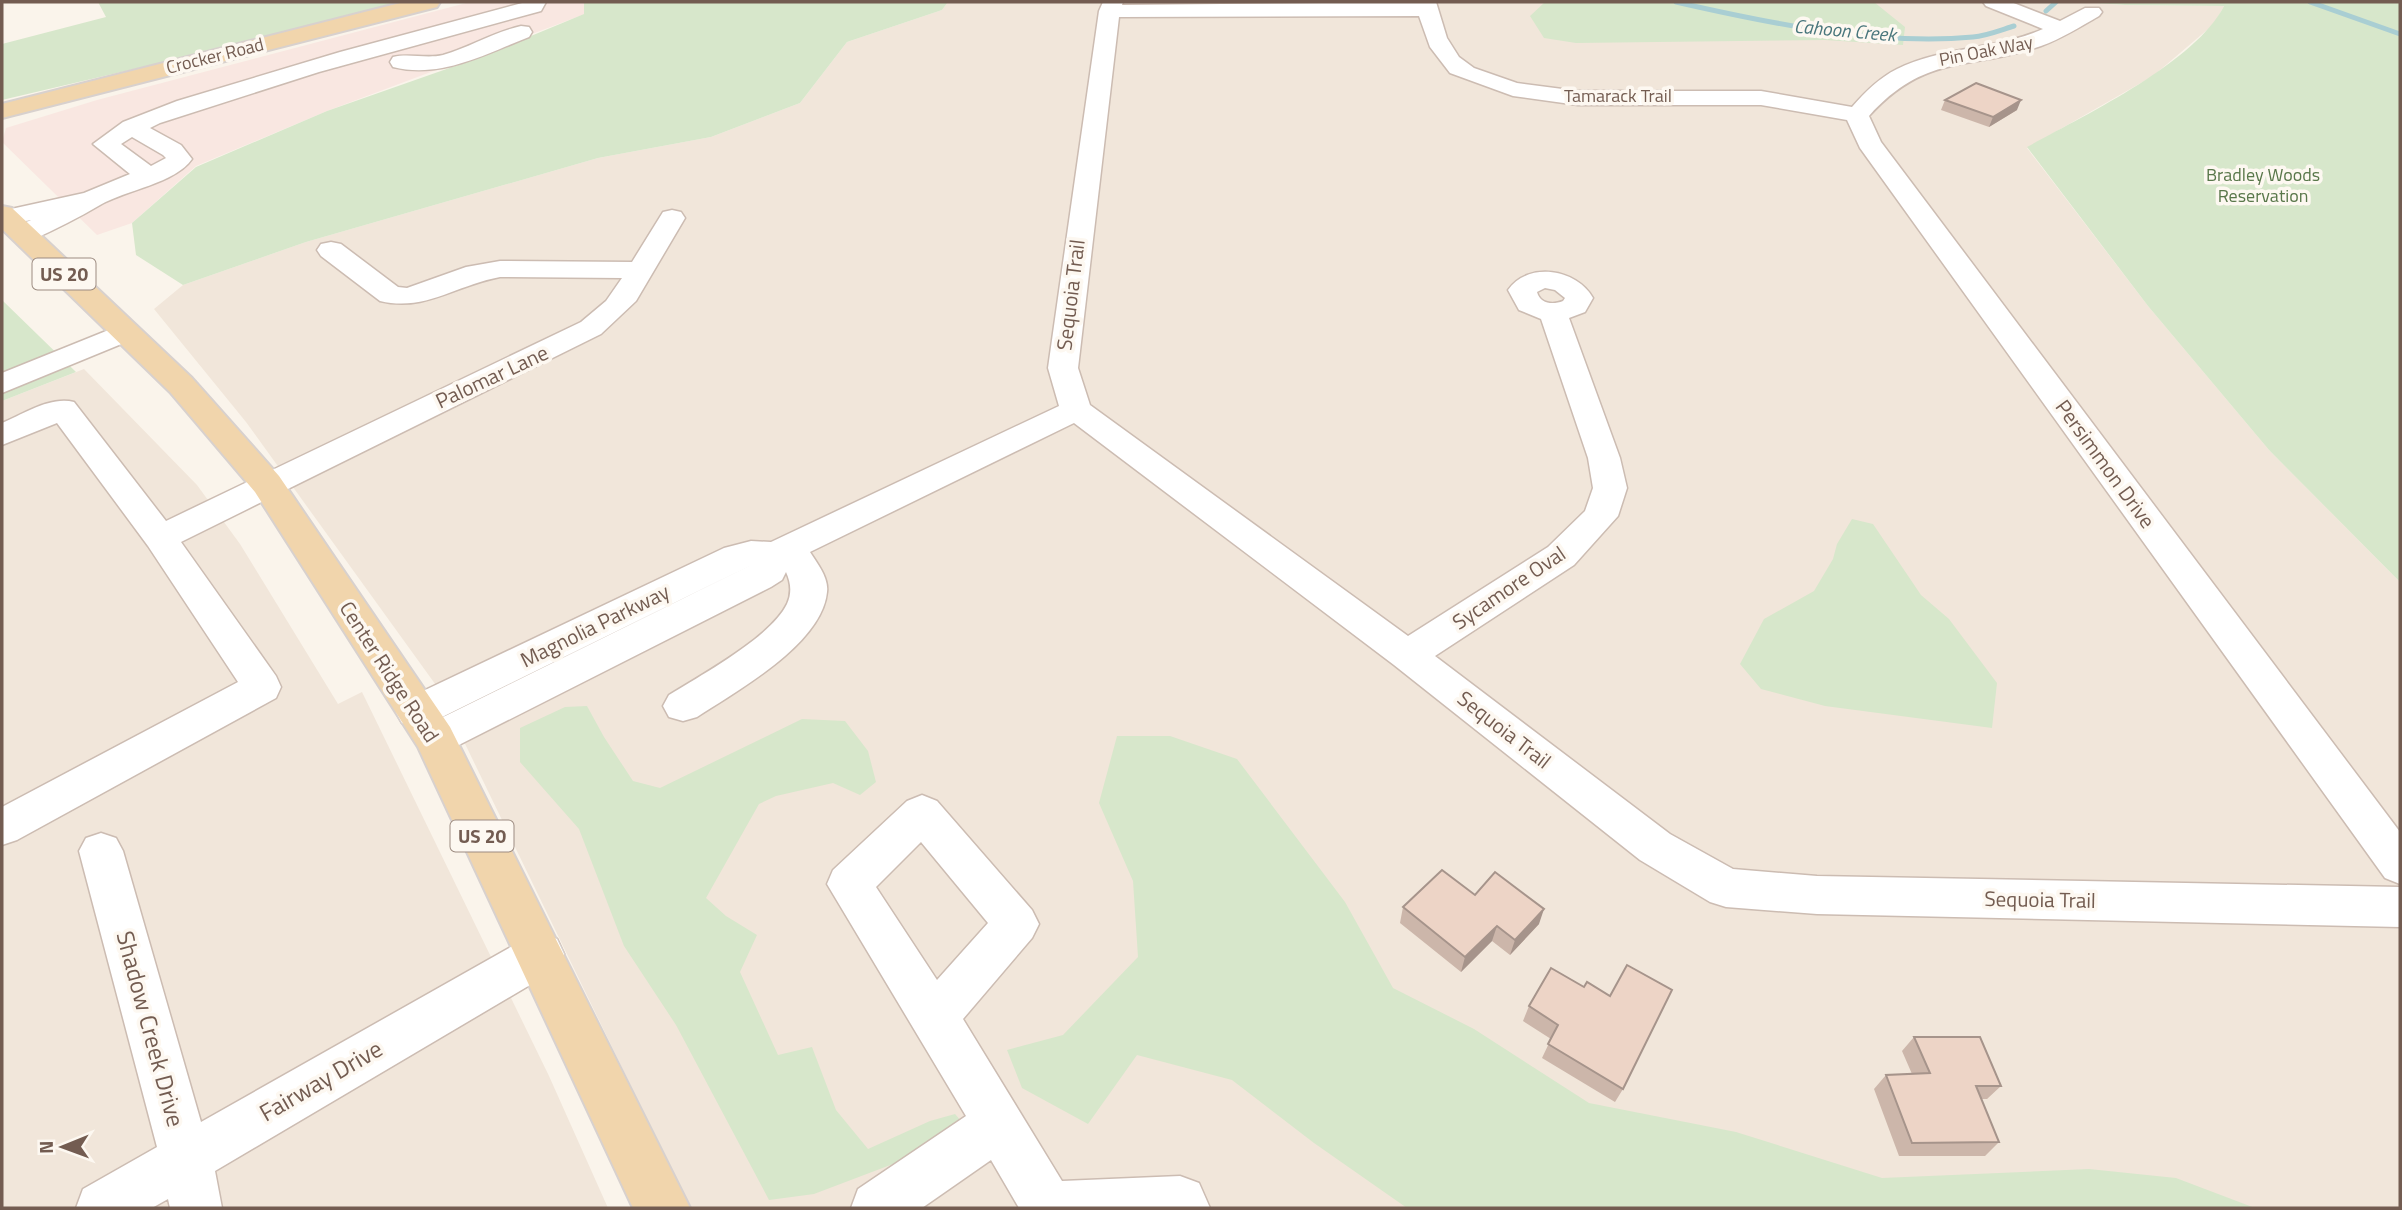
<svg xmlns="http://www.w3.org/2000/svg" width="2402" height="1210" viewBox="0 0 2402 1210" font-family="'Titillium Web',sans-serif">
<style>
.residential{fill:#f1e6da}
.commercial{fill:#f9e7e1}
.green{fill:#d7e7cb}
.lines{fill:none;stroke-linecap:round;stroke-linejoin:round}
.stream{stroke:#a9ced3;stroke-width:5}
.minor-casing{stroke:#ccbcb2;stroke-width:3}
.major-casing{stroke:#d8d1ce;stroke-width:4}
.minor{fill:#fff;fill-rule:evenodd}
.major{fill:#f1d5ac;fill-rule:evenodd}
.wall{fill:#ccb6aa}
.shaded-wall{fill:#a6948b}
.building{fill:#edd4c6;stroke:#a6948b;stroke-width:2}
.labels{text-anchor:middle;stroke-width:7;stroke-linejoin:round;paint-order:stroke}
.far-street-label{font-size:18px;fill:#735c51;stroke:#fdf8f1}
.far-park-label{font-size:18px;fill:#59774a;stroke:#fdf8f1}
.far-water-label{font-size:19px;font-style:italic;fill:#49767c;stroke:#fdf8f1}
.shield{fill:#fdf8f1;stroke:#9c8b81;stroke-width:2}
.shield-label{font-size:19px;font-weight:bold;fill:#735c51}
.street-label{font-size:21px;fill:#735c51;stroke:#fdf8f1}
.near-street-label{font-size:24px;fill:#735c51;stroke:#fdf8f1}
</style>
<rect width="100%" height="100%" fill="#faf4eb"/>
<!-- residential -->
<path class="residential" d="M948,2H2080L2125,5L2224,6L2214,24L2153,76L2027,148L2148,306L2269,450L2400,582V1208H690L438,688L246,422L154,309L183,285L306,242L598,158L711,137L800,103L847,42L942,10Z
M84,369L197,485L240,544L338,704L362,692L549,1076L608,1208H2V401Z"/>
<!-- commercial -->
<path class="commercial" d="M470,2H584L585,14L327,111L196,166L132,223L97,235L2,142L6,128L97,100Z"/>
<!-- green -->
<path class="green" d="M98,2H399L202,53L2,100V44L106,17Z
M584,2H948L942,10L847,42L800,103L711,137L598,158L306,242L183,285L136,255L132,223L196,167L327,111L475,59L584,14Z
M1545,2H1874L1905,27L1903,45L1825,40L1576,43L1544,38L1530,16Z
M2080,2H2400V582L2269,450L2148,306L2027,147C2083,116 2195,63 2224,6L2125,5Z
M2,300L76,372L2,401Z
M1852,519L1873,524L1921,595L1949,619L1997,683L1992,728L1825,706L1761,689L1740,664L1764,619L1814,591L1833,559L1837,544Z
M587,706L604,737L633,781L660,788L802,719L845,721L868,751L876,782L860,795L833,783L776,796L759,804L706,898L726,916L757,935L740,972L778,1055L812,1047L836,1110L868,1149L930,1121L955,1114L970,1131L951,1142L814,1194L769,1200L676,1025L624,946L579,829L520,762V728L565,707Z
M1117,736H1170L1237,759L1345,902L1393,988L1474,1029L1589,1103L1736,1132L1882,1178L2089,1169L2176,1178L2255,1208H1407L1314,1143L1232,1080L1137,1055L1088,1124L1022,1088L1007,1050L1063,1035L1138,957L1133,881L1099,803Z"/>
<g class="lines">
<!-- stream -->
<path class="stream" d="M1676,2C1768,23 1878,46 1973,37C1986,36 2001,30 2014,26
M2310,2L2400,34
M2046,11L2056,2"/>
<!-- minor casing -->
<g class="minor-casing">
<path id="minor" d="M526,2H546L541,11L319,72L160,123L150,128L181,145L192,159C176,183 126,190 100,205C78,218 56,229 32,240L23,242L14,240L10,234L14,228L31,220L2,225V211L84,193L130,174L93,144L123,122L177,101L340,52ZM132,137L163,155L166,158L151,166L121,144Z
M1103,2H1123L1122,5L1436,2L1447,38L1459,57L1474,68L1517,83L1578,91H1761L1852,107C1865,92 1879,78 1897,69C1943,46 1996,50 2043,29L1986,6L1983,2H2011L2060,21L2085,8H2099L2102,12L2099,16C2080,27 2061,39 2041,46C1970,71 1927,52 1869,116L1881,142L2400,832V884L2385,878L1860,148L1847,120L1761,105H1578L1513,96L1450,73L1430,47L1419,16L1119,17L1078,368L1090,405L1408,636L1548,547L1585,511L1593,488L1588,458L1541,319L1519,310L1508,290C1528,261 1577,269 1593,298L1585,312L1569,318L1620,458L1627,488L1618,516L1574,565L1435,656L1670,834L1733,869L1817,876L2400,887V927L1817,914L1726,907L1710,902L1640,860L1394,665L1074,423L810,552C817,563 829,578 827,592C822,644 737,691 697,717L683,721L669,717L663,706L669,695C701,675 771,637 787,604C792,593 791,583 786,572L782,580L771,587L449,750L435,755L421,750L415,739L421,728L751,565L430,723L416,727L402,723L396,712L402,701L724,548L751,541L771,542L1059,406L1048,368L1099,11ZM1545,288L1555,290L1565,298L1563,301C1553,305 1540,304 1537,292Z
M521,26L529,27L532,32L529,37C485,54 441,79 393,67L390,62L393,57C409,53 426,59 443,55C470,47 494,32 521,26Z
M672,210L681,212L685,218L636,301L601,334L181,542L276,676L281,687L276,698L17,840L2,845V807L238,682L148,546L57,423L2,445V423C24,414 50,396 74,402L166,521L581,322L606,301L622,278L500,277C456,285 425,312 380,301L321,256L317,250L321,244L331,242L341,244L398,287L407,288L466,267L500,261L632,262L663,212Z
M126,323L136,326L141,332L136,338L2,393V373Z
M922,795L937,801L1032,910L1039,924L1032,938L963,1019L1062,1181L1180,1176L1199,1183L1210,1208H1019L991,1160L922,1208H851L858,1189L966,1116L827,884L833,870L907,801ZM921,842L988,923L937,980L876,887Z
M101,833L116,838L123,851L201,1122L525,939L541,933L557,939L564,954L557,969L215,1171L222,1208H170L168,1199L152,1208H76L83,1189L157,1147L79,851L86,838Z"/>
</g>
<!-- major casing -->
<g class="major-casing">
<path id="major" d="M404,2H440L437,7L2,118V104Z
M2,206L12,208L192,378L279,476L450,727L690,1208H633L418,747L255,492L170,392L2,229Z"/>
</g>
<!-- minor -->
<use href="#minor" class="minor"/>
<!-- major -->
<use href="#major" class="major"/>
</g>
<!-- wall -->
<path class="wall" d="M1945,100L2017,110L1989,127L1941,110Z
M1475,895L1539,924L1510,955L1492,941L1461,972L1400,923L1403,907Z
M1551,968L1623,1089L1615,1102L1542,1058L1551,1039L1523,1021L1529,1006Z
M1914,1037L2001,1086L1987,1099H1981L1999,1142L1985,1156H1899L1874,1089L1886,1075L1912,1074L1902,1051Z"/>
<!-- shaded-wall -->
<path class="shaded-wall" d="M2021,100L2017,110L1989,127L1993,117Z
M1544,909L1539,924L1510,955L1515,940Z
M1497,926L1492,941L1461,972L1465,957Z"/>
<!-- building -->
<path class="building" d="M1976,83L2021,100L1993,117L1945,100Z
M1442,870L1475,895L1495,872L1544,909L1515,940L1497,926L1465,957L1403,907Z
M1627,965L1672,990L1623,1089L1548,1044L1558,1025L1529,1006L1551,968L1584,987L1587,982L1610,996Z
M1914,1037H1980L2001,1086H1976L1999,1142L1912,1143L1886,1075L1930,1073Z"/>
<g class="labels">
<!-- far-street labels -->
<g class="far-street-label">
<text transform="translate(1986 51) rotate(-11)" y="6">Pin Oak Way</text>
<text transform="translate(215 56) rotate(-14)" y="6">Crocker Road</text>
<text x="1618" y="102">Tamarack Trail</text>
</g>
<!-- far-park labels -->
<g class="far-park-label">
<text x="2263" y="181">Bradley Woods<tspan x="2263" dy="21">Reservation</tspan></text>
</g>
<!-- far-water labels -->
<g class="far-water-label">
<text transform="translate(1845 30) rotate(5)" y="7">Cahoon Creek</text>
</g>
<!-- shield labels -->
<g class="shield">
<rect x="32.5" y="258.5" width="63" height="31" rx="5"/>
<rect x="450.5" y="820.5" width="63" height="31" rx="5"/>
</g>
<g class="shield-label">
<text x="64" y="281">US 20</text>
<text x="482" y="843">US 20</text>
</g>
<!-- street labels -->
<g class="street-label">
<text transform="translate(1071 295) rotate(-83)" y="7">Sequoia Trail</text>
<text transform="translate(492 377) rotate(-25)" y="7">Palomar Lane</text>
<text transform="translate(2105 464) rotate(54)" y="7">Persimmon Drive</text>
<text transform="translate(1509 588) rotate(-34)" y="7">Sycamore Oval</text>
<text transform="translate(595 626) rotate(-26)" y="7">Magnolia Parkway</text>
<text transform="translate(389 672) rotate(57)" y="7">Center Ridge Road</text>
<text transform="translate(1504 730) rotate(38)" y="7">Sequoia Trail</text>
<text transform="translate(2040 900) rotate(1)" y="7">Sequoia Trail</text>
</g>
<!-- near-street labels -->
<g class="near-street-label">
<text transform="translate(150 1029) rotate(75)" y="8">Shadow Creek Drive</text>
<text transform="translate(321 1081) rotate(-30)" y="8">Fairway Drive</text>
</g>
</g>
<!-- border -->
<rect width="2402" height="1210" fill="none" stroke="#735c51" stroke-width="7"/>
<!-- north arrow -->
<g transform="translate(63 1147) rotate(269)" stroke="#fdf8f1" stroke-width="5" paint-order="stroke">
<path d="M0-5L12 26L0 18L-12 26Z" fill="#735c51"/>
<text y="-10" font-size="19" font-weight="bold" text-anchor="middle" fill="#735c51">N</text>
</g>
</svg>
